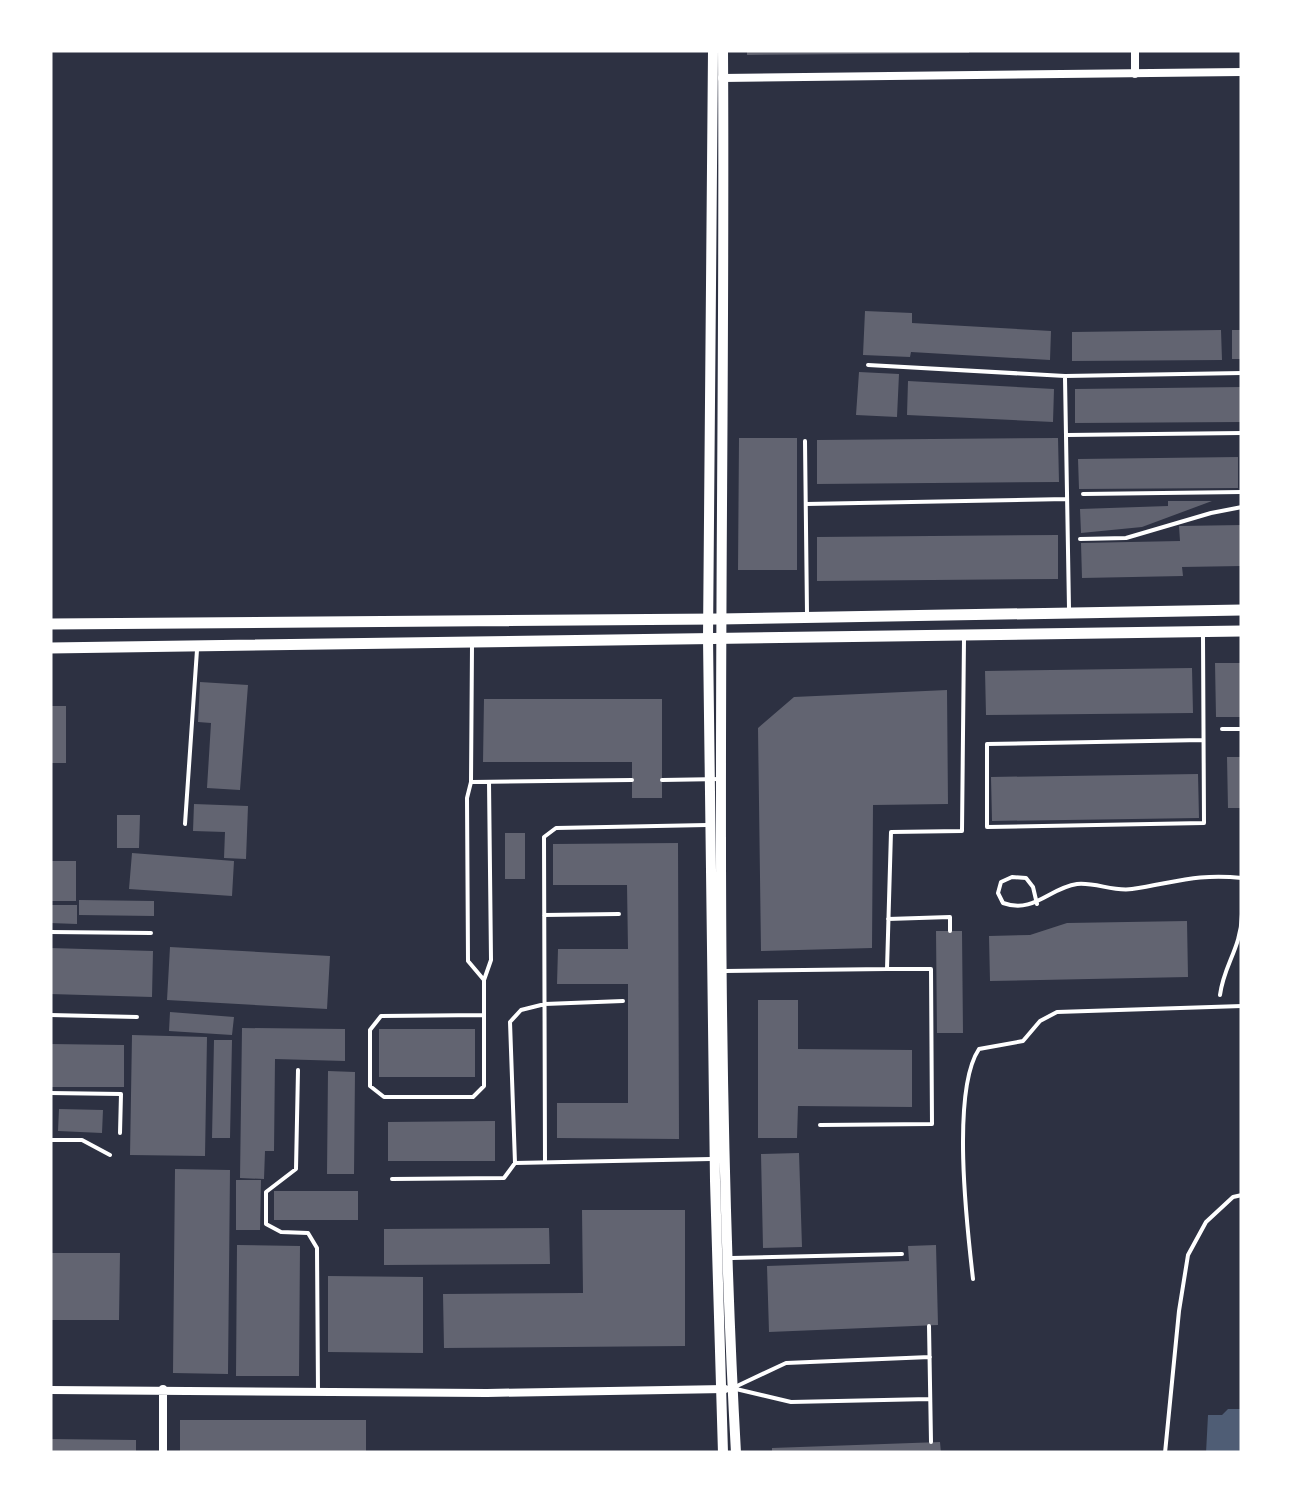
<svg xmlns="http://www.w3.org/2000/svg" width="1292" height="1503" viewBox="0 0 1292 1503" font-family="Karla,sans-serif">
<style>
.water{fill:#4f5d75}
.building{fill:#626471}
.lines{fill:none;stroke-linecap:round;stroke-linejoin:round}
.path{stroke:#fff;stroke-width:4}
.service{stroke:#fff;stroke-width:4}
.minor{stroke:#fff;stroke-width:8}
.tertiary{stroke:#fff;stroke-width:10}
.secondary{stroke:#fff;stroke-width:11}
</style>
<rect width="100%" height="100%" fill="#2d3142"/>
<!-- water -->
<path class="water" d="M1228,1409H1242V1453H1206L1208,1415H1222Z"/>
<!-- building -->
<path class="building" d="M747,50H969V53L747,55Z
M865,311L912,313V323L1051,331L1050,360L911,352L910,357L863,355Z
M1221,330L1222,360L1072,361V332Z
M1232,330H1242V359H1232Z
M859,372L899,374L897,417L856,415Z
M908,381L1054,389L1053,422L907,415Z
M1242,387V422L1075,423V389Z
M739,438H797V570H738Z
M1058,438L1059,482L817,484V440Z
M1238,457V488L1079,489L1078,459Z
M1168,501H1212L1142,527L1081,533L1080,509L1168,506Z
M1242,525V566L1182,567L1183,576L1082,578L1081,543L1180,541L1179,526Z
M1058,535V579L817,581V537Z
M1215,663H1242V717H1216Z
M1192,668L1193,713L986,715L985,671Z
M200,682L248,685L240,790L207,788L211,723L198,722Z
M947,690L948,804L873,805L872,948L761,951L758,728L794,697Z
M484,699H662V798H632V762H483Z
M50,706H66V763H50Z
M1227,757H1242V808H1228Z
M1198,774L1199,818L992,821L991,777Z
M194,804L248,806L246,859L224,858L225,832L193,831Z
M117,815H140L139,848H117Z
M505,833H525V879H505Z
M678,843L679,1139L557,1138V1103H628V984H557L558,949H628L627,885H553V844Z
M132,853L234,861L232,896L129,889Z
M50,861H76V901H50Z
M79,900L154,901V916L79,915Z
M50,905H77V924L50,923Z
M1187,921L1188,977L990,981L989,936L1030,935L1067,923Z
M936,931H962L963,1033H937Z
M170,947L330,956L327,1009L167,1000Z
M50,948L153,951L152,997L50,994Z
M758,1000H798V1049L912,1050V1107L798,1106L797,1138H758Z
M170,1012L234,1017L232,1035L169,1031Z
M242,1028L345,1029V1061L275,1059L274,1151H265L264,1179L240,1178Z
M379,1029H475V1077H379Z
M132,1035L207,1037L205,1156L130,1155Z
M214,1040H232L230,1138H212Z
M50,1044L124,1045V1087H50Z
M328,1071L355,1072L354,1174H327Z
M59,1109L103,1110L102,1133L58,1131Z
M495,1121V1161H388V1122Z
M799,1153L802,1247L763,1248L761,1154Z
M175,1169L230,1170L228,1374L173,1373Z
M236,1180H261L260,1230H236Z
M274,1191H358V1220H274Z
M582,1210H685V1346L444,1348L443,1294L583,1293Z
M549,1228L550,1264L384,1265V1229Z
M237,1245L300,1246L299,1376H236Z
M936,1245L938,1325L769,1332L767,1266L909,1261L908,1246Z
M50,1253H120L119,1320H50Z
M328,1276L423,1277V1353L328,1352Z
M180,1420H366V1453H180Z
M50,1439L136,1440V1453H50Z
M940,1442L941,1453H772V1448Z"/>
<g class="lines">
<!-- path -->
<path class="path" d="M1037,904L1033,887L1026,878L1012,877L1001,882L998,893L1003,903C1034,914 1049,888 1077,884C1095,882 1114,892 1132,889C1174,883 1197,873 1242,878
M1220,995C1224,964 1241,949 1242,914
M1165,1453L1179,1311L1188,1255L1206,1222L1233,1197L1242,1195"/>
<!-- service -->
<path class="service" d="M868,365L1065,376L1242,373
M1065,378L1069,608
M1067,435L1242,433
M805,441L807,613
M1083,494L1242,492
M806,504L1067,499
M1080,539L1126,538L1211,513L1242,507
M1203,637L1204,823L987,827V744L1203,740
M472,646L471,782L467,798L468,961L484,980L491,960L489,782
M1222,729H1242
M662,780L721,779
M472,782L632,780
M185,824L197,650
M544,915L619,914
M888,919L950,917V931
M50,932L151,933
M725,971L887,969L891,832L962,831L964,639
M484,980V1086L473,1097H384L370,1086V1030L381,1016L484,1015
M50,1015L137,1017
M298,1070L296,1169L266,1192V1224L281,1232L308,1233L317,1248L318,1392
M50,1093L121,1094L120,1133
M820,1125L932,1124L931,969H888
M50,1140H82L110,1155
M545,1162L544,837L556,828L707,825
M515,1163L510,1022L521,1010L545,1004L623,1001
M392,1179L504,1178L515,1163L711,1159
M732,1258L902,1254
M973,1279C967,1227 951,1091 979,1049L1023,1041L1040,1021L1057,1012L1242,1006
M929,1326L931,1442
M737,1386L786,1363L930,1357
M736,1389L791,1402L930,1399"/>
<!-- minor -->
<path class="minor" d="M1135,74V50
M722,78L1242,72
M50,1390L487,1393L725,1389
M163,1453V1389"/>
<!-- tertiary -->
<path class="tertiary" d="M713,50L708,638L715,1181L723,1453
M723,50C726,517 710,986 736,1453"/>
<!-- secondary -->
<path class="secondary" d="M50,624L719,619L1242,610
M50,648L1242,631"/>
</g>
<!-- border -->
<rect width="1292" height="1503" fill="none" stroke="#ffffff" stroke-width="105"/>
</svg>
